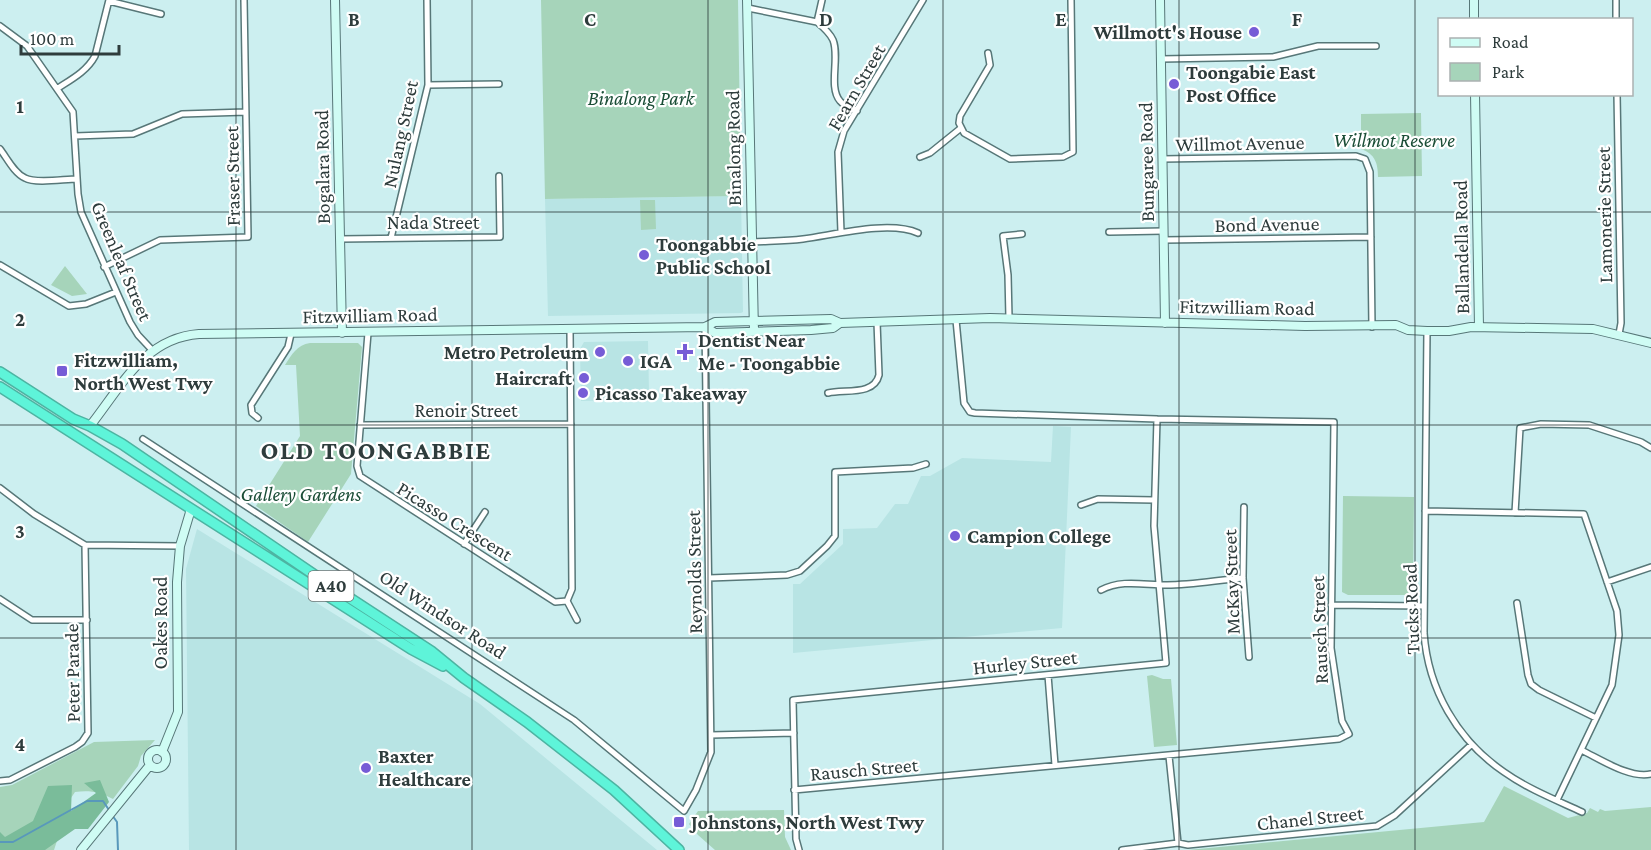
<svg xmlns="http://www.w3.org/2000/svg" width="1651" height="850" viewBox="0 0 1651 850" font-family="'Crimson Pro',serif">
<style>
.built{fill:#b8e4e4}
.green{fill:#a6d4ba}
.forest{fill:#7abc9a}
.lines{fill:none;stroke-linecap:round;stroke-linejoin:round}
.stream{stroke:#5898bb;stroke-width:2}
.street-casing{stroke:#577778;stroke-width:8}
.secondary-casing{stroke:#577778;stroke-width:10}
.highway-casing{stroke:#4db4a2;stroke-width:12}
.street{stroke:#fff;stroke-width:5}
.secondary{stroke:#cffcf4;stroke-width:8}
.highway{stroke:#5ef4d9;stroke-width:9}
.grid{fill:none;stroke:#2e3c3c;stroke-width:1.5;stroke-opacity:0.55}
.poi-dot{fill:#765cd6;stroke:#fff;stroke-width:2}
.labels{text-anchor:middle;stroke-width:4.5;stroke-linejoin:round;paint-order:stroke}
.shield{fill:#fff;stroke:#6d7676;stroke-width:1.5}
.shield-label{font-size:18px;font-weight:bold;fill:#2e3c3c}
.poi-label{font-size:20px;font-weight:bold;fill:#2e3c3c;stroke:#fff;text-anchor:start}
.street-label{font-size:20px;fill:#2e3c3c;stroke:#fff}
.park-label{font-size:20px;font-style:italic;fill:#1a4d36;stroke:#fff}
.district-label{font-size:26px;font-weight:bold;letter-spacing:1.5px;fill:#2e3c3c;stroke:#fff}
.grid-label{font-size:20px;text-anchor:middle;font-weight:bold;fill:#2e3c3c;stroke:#fff;stroke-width:4.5;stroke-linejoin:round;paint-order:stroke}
</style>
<rect width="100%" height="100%" fill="#cceff0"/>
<!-- built -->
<path class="built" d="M741,196L743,312L741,313L548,316L545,199Z
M648,341L649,393L617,394V400L581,401L580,349L584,342Z
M1053,426L1071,427L1062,628L793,653V584H800L843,544V529L877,528L895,504H908L921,476H930L962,458L1051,462Z
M197,529L480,704L657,850H189L186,569Z"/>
<!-- green -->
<path class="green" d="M541,0H738L741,196L545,199Z
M1421,113L1422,176L1378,177C1378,163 1375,154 1361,149V114Z
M640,200H655L656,229L641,230Z
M65,266L87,294L72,296L51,285Z
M310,343H358L362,347L351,474L308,542L256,506L300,436L296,365H285C292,354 297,345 310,343Z
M1343,496L1414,497L1413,590L1410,595H1348L1342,592Z
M1152,675L1163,679H1171L1177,745L1154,747L1147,676Z
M155,740L141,756L138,766L113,799C100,792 90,790 75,792L71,798L54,850H0V787L12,785L94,742Z
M1504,786L1568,818L1587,813L1590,808L1598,812L1600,809L1605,811L1651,807V850H1188L1484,822Z
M784,810L785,837L791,850H715L698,835L689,824L698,811Z"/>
<!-- forest -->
<path class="forest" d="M100,780L109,802L88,829H75L45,850H0V832L5,837L33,821L48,786L72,785L71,811L96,793L84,783Z"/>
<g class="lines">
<!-- stream -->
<path class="stream" d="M112,815L117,822L118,850
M0,842H13L87,801H103L109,810"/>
<!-- street casing -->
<g class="street-casing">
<path id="street" d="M1616,0V20
M109,1L161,14
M748,8L817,22C823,27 830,33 833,40C840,57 828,87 840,101C844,106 851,108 857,111
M817,22L822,0
M0,26L27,46L73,112L78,194L81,212L130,322L138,335L152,350
M988,53L990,65L960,116L959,123L964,133L1010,159L1063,157L1073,152L1071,0
M1161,59L1273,57L1318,46H1376
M428,85L499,84
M58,88C72,79 87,71 95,56L109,0
M1617,94L1621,323L1619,334
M75,136L133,134L182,114L246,112
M0,149C7,158 14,173 25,178C36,184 64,179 77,179
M920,157L930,153L961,128
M1162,159L1356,156L1365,159L1370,172L1372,327
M841,232L838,152L844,131L923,0
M1109,232L1164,231
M391,238L428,85L427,0
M340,239L500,237L499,176
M1164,240L1371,237
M752,242C769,241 786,241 803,239C834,235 889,220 918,233
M0,265L69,306L86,304L116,292
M104,267L160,240L248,237L244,0
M1009,318L1008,275L1003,236L1022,234
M1427,331L1424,633C1428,689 1457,740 1504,772C1528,789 1556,800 1582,812
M368,333L357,466L360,476L555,602L567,601L572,589L570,330
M828,393C845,389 874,396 879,375L877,322
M258,418L252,413L251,405L288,347L291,334
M360,425L571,424
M143,439L574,720L684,811L696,790L711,752L705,327
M0,488L34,514L85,545L180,546
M1081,505L1098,499L1154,500
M1244,507L1243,578L1249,657
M1425,511L1584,514L1617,611L1619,635L1612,685L1557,800
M1515,513L1520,428L1541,424L1589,425L1641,442L1651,448
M464,544L485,512
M709,578L787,575L800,571L827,546L835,536V472L913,468L926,464
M1607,582L1651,567
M1101,590C1122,579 1144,585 1167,585C1192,585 1218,580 1243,578
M0,599L32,620H87
M567,601L577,620
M1517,603L1528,675L1531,684L1539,690L1596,718
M1331,605L1424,606
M1048,675L1055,765
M711,735L794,733
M1581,750C1600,759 1630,779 1651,774
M1169,756L1178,843
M0,781L10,780L75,747L82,742L88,733L85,545
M794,790L1339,739L1349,734L1342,721L1331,648L1334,422L1157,419L975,413L970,412L964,403L956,320
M799,850L796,839L793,700L1166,663L1154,526L1157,419
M1122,850L1178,843L1188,845L1377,826L1395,815L1471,745"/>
</g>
<!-- secondary casing -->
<g class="secondary-casing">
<path id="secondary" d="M335,0L342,333
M747,0L754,332
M1160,0L1165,323
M1474,0V20
M1475,94L1479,327
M705,327L715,333L811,330L833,328L840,323
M90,426C121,387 144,338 199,334L705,327L715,322L831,319L840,323L990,318L1305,326L1396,325L1408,330L1427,331H1449L1471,327L1593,329L1651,343
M148 759a9 9 0 1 1 18 0a9 9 0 1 1-18 0Z
M162,752L178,712L177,582L180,546L191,509
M81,850L150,765"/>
</g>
<!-- highway casing -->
<g class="highway-casing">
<path id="highway" d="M0,372L73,419L90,426L122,444L319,578L431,651L464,678L527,722L614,790L679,850
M0,387L411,649L443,666"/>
</g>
<!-- street -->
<use href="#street" class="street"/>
<!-- secondary -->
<use href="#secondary" class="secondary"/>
<!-- highway -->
<use href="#highway" class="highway"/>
</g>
<!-- grid -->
<path class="grid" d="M236,0V850M472,0V850M708,0V850M943,0V850M1179,0V850M1415,0V850M0,212H1651M0,425H1651M0,638H1651"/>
<!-- markers -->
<g class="poi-dot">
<circle cx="1254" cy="32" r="6"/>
<circle cx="1174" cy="84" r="6"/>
<circle cx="644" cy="255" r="6"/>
<circle cx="600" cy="352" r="6"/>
<path d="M682 343h6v6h6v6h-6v6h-6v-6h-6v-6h6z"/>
<circle cx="628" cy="361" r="6"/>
<rect x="56" y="365" width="12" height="12" rx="3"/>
<circle cx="584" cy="378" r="6"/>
<circle cx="583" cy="393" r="6"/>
<circle cx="955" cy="536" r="6"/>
<circle cx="366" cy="768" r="6"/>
<rect x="673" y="816" width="12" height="12" rx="3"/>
</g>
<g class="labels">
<!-- shield labels -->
<rect class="shield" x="308.5" y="571" width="45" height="30" rx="4.5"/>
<g class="shield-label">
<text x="331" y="592">A40</text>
</g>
<!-- poi labels -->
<g class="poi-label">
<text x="1242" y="39" text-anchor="end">Willmott's House</text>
<text x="1186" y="79">Toongabie East<tspan x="1186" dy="23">Post Office</tspan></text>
<text x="656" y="251">Toongabbie<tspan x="656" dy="23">Public School</tspan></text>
<text x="698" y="347">Dentist Near<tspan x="698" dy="23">Me - Toongabbie</tspan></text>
<text x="588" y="359" text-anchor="end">Metro Petroleum</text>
<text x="74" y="367">Fitzwilliam,<tspan x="74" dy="23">North West Twy</tspan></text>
<text x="640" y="368">IGA</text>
<text x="572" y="385" text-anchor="end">Haircraft</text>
<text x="595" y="400">Picasso Takeaway</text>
<text x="967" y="543">Campion College</text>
<text x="378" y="763">Baxter<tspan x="378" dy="23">Healthcare</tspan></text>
<text x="691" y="829">Johnstons, North West Twy</text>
</g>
<!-- street labels -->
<g class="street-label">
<text transform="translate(856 87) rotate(-60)" y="7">Fearn Street</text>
<text transform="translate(400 134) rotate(-78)" y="7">Nulang Street</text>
<text transform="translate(1240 143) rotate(-1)" y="7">Willmot Avenue</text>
<text transform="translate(733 148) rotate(-91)" y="7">Binalong Road</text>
<text transform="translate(1146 162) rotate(-91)" y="7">Bungaree Road</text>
<text transform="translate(322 167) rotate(-91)" y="7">Bogalara Road</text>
<text transform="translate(232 176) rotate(-91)" y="7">Fraser Street</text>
<text transform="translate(1604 215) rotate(-91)" y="7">Lamonerie Street</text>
<text x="433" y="229">Nada Street</text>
<text transform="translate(1267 224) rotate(-1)" y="7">Bond Avenue</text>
<text transform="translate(1461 247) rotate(-91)" y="7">Ballandella Road</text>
<text transform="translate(122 261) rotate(67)" y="7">Greenleaf Street</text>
<text transform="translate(1247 307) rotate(1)" y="7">Fitzwilliam Road</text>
<text transform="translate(370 315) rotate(-1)" y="7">Fitzwilliam Road</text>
<text x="466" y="417">Renoir Street</text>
<text transform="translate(455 521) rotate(32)" y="7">Picasso Crescent</text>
<text transform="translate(694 572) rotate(-91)" y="7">Reynolds Street</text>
<text transform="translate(1231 582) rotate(-92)" y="7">McKay Street</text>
<text transform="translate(1411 609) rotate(-92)" y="7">Tucks Road</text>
<text transform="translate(443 614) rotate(33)" y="7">Old Windsor Road</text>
<text transform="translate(160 623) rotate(-90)" y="7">Oakes Road</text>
<text transform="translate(1319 630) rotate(-92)" y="7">Rausch Street</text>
<text transform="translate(1025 662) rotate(-6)" y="7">Hurley Street</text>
<text transform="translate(72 673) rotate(-91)" y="7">Peter Parade</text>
<text transform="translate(864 769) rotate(-5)" y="7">Rausch Street</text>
<text transform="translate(1310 818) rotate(-6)" y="7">Chanel Street</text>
</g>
<!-- park labels -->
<g class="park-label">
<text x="641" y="105">Binalong Park</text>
<text x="1394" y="147">Willmot Reserve</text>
<text x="301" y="501">Gallery Gardens</text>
</g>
<!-- district labels -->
<g class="district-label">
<text x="376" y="459">OLD TOONGABBIE</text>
</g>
</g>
<g class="grid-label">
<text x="354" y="26">B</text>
<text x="590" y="26">C</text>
<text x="826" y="26">D</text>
<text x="1061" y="26">E</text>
<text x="1297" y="26">F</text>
<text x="20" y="113">1</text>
<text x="20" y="326">2</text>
<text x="20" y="538">3</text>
<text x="20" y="751">4</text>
</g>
<!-- legend -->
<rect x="1438" y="18" width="195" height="78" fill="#ffffff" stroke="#abb1b1" stroke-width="1.5"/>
<rect x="1450" y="38" width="30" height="9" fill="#cffcf4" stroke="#abb1b1" stroke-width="1.5"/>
<text x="1492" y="48" font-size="18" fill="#2e3c3c">Road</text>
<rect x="1450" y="63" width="30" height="18" fill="#a6d4ba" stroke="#abb1b1" stroke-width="1.5"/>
<text x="1492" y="78" font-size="18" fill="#2e3c3c">Park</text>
<!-- scale -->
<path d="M21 45v9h98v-9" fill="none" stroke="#2e3c3c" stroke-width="3"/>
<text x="30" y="45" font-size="18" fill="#2e3c3c" stroke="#ffffff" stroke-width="4.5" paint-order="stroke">100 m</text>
</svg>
